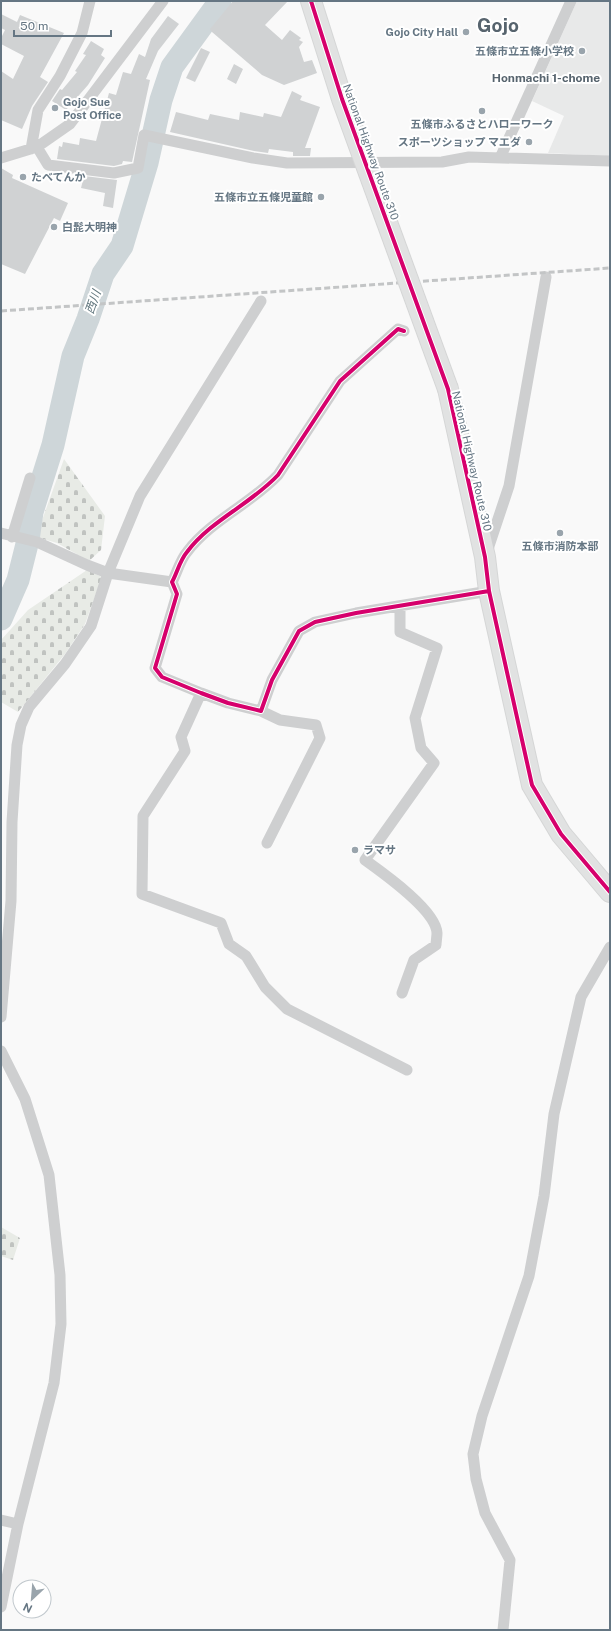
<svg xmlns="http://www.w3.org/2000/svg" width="611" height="1631" viewBox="0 0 611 1631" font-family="'Public Sans','Noto Sans JP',sans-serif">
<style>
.built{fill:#e8e9e9}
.cemetery{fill:url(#cemetery-stones)}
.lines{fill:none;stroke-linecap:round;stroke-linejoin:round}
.river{stroke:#ced6d9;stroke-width:23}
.building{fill:#d0d2d3}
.highway-casing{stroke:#d5d6d6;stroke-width:22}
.street{stroke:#cecfd0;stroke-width:11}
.highway{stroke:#e1e2e2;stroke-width:20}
.rail{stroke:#c3c5c6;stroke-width:3;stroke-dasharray:6 3;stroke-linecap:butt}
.highway-bridge-casing{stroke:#d5d6d6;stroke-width:22;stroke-linecap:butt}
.highway-bridge{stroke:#e1e2e2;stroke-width:20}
.cycleway-casing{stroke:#fff;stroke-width:6}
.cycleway{stroke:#d6006c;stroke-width:4}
.poi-dot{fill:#99a4ac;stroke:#fff;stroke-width:1.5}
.labels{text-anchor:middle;stroke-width:4;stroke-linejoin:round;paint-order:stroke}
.poi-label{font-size:11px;font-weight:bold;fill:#657683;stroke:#fff;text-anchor:end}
.street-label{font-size:11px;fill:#657683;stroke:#fff}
.neighbourhood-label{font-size:12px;font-weight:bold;fill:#57646e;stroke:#fff}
.water-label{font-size:12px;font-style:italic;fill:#60757c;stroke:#fff}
.town-label{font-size:19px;font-weight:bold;fill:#57646e;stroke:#fff}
</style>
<defs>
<pattern id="cemetery-stones" width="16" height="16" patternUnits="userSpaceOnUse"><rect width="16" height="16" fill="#e8ebe6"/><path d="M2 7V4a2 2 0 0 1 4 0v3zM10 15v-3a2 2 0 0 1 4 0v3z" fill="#c0c3c0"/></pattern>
</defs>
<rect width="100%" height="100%" fill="#f9f9f9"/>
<!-- built -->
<path class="built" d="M577,1H610V156L548,153L564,116L532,101Z"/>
<!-- cemetery -->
<path class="cemetery" d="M64,459L105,516L101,550L89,561L57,543L36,537Z
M87,570L102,577L85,624L65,654L18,712L1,702V640L28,610Z
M1,1227L20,1238L13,1260L1,1256Z"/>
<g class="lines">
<!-- river -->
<path class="river" d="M1,619L18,580L28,540L32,512L53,445L73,356L88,319L103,274L122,246L147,163L161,100L172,67L220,1"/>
</g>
<!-- building -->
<path class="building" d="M233,1H288L265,25L282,40L290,30L301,38L299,40L303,42L299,47L304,62L312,60L317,73L284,85L262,75L212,32L210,29Z
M1,14L17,22L20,15L64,33L40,77L48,82L32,106L22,129L1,120V71L13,79L24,56L1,44V38L5,30L1,28Z
M168,16L179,24L158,51L146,79L150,80L132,162L123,161L122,164L114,166L57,159L59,146L62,147L63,142L79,145L80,138L96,141L109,93L116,95L123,72L131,74L139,54L145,57L151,39Z
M91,41L104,49L101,55L105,58L88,85L66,110L52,101L60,89L62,90L77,72L75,71L86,55L83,54Z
M201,48L210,52L195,82L186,78Z
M234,64L243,69L236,84L227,79Z
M292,91L302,96L300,100L320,107L305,148H311L310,156H293V152L269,149L268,153L254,151L170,132L176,112L208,120L210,114L239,120L240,112L263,117L264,113L281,117Z
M1,168L13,175L12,178L68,203L60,221L54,218L25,274L1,264Z
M84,176L117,180L113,208L103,206L105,193L81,188Z"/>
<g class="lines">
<!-- highway casing -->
<g class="highway-casing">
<path id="highway" d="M311,1L342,99L362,154
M448,389L485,557L489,591L532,785L561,834L610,892"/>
</g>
<!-- street -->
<path class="street" d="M37,147L48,165L114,173L138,168L144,135L253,158L287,163L442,162L469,157L610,161
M31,149L38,110L60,76L82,33L90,1
M1,158L37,147L70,124L163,1
M500,158L571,1
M404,331L398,329L340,381L278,475C251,504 211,520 187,552C180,560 177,573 172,582L177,594L155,668L162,677L201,693L228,703L261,711L272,680L299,631L315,622L356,613L489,591
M1,533L37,542L87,565L108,573L172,582
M12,537L30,478
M487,552L509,486L546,277
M400,606V632L437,648L415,718L421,748L434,763L365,860C383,873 436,910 437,933C437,937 436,942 436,945L414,960L402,993
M201,693L181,737L185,751L143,816L142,894L221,923L229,944L246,956L265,987L287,1009L407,1070
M261,711L280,720L316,725L320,738L267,843
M1,1017L11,901L12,822L17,745L21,725L29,707L65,664L91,626L108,573L140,496L261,301
M1,1051L25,1099L49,1175L60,1275L61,1324L54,1383L18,1524L1,1607
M1,1520L18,1524
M503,1630L510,1560L485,1513L476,1479L473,1454L482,1416L529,1276L544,1196L554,1114L581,997L610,947"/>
<!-- highway -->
<use href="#highway" class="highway"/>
<!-- rail -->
<path class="rail" d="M1,311L610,268"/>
<!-- highway-bridge casing -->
<g class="highway-bridge-casing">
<path id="highway-bridge" d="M362,154L448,389"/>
</g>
<!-- highway-bridge -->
<use href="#highway-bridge" class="highway-bridge"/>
<!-- cycleway casing -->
<g class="cycleway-casing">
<path id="cycleway" d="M311,1L342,99L448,389L485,557L489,591L532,785L561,834L610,892
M404,331L398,329L340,381L278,475C251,504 211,520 187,552C180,560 177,573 172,582L177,594L155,668L162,677L201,693L228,703L261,711L272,680L299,631L315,622L356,613L489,591"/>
</g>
<!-- cycleway -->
<use href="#cycleway" class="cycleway"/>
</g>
<!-- markers -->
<g class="poi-dot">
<circle cx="466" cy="32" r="4"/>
<circle cx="582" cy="51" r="4"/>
<circle cx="55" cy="108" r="4"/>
<circle cx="482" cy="111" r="4"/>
<circle cx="529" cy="142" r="4"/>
<circle cx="23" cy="177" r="4"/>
<circle cx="321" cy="197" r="4"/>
<circle cx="54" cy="227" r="4"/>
<circle cx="560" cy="533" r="4"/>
<circle cx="355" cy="850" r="4"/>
</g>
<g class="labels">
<!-- poi labels -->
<g class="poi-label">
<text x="458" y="36">Gojo City Hall</text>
<text x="574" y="55">五條市立五條小学校</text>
<text x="63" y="106" text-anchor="start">Gojo Sue<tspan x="63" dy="13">Post Office</tspan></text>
<text x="482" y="128" text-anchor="middle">五條市ふるさとハローワーク</text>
<text x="521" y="146">スポーツショップ マエダ</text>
<text x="31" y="181" text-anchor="start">たべてんか</text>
<text x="313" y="201">五條市立五條児童館</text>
<text x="62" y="231" text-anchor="start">白髭大明神</text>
<text x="560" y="550" text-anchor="middle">五條市消防本部</text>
<text x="363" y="854" text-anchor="start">ラマサ</text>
</g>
<!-- street labels -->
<g class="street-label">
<text transform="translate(371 152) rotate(70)" y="4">National Highway Route 310</text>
<text transform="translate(472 461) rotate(77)" y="4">National Highway Route 310</text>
</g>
<!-- neighbourhood labels -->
<g class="neighbourhood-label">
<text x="546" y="82">Honmachi 1-chome</text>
</g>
<!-- water labels -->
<g class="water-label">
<text transform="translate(93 302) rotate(-70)" y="4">西川</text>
</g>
<!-- town labels -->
<g class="town-label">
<text x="498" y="32">Gojo</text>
</g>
</g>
<!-- border -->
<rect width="611" height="1631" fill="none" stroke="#657683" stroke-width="4"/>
<!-- north arrow -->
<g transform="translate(32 1599) rotate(206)"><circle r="19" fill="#ffffff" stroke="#c1c8cd"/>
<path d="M0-3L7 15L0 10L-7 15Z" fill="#99a4ac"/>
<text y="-6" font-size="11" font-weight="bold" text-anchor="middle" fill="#657683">N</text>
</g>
<!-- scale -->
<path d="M14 30v6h97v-6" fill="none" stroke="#657683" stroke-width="2"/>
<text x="20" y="30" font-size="12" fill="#657683" stroke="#ffffff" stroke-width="3" paint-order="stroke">50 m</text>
</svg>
